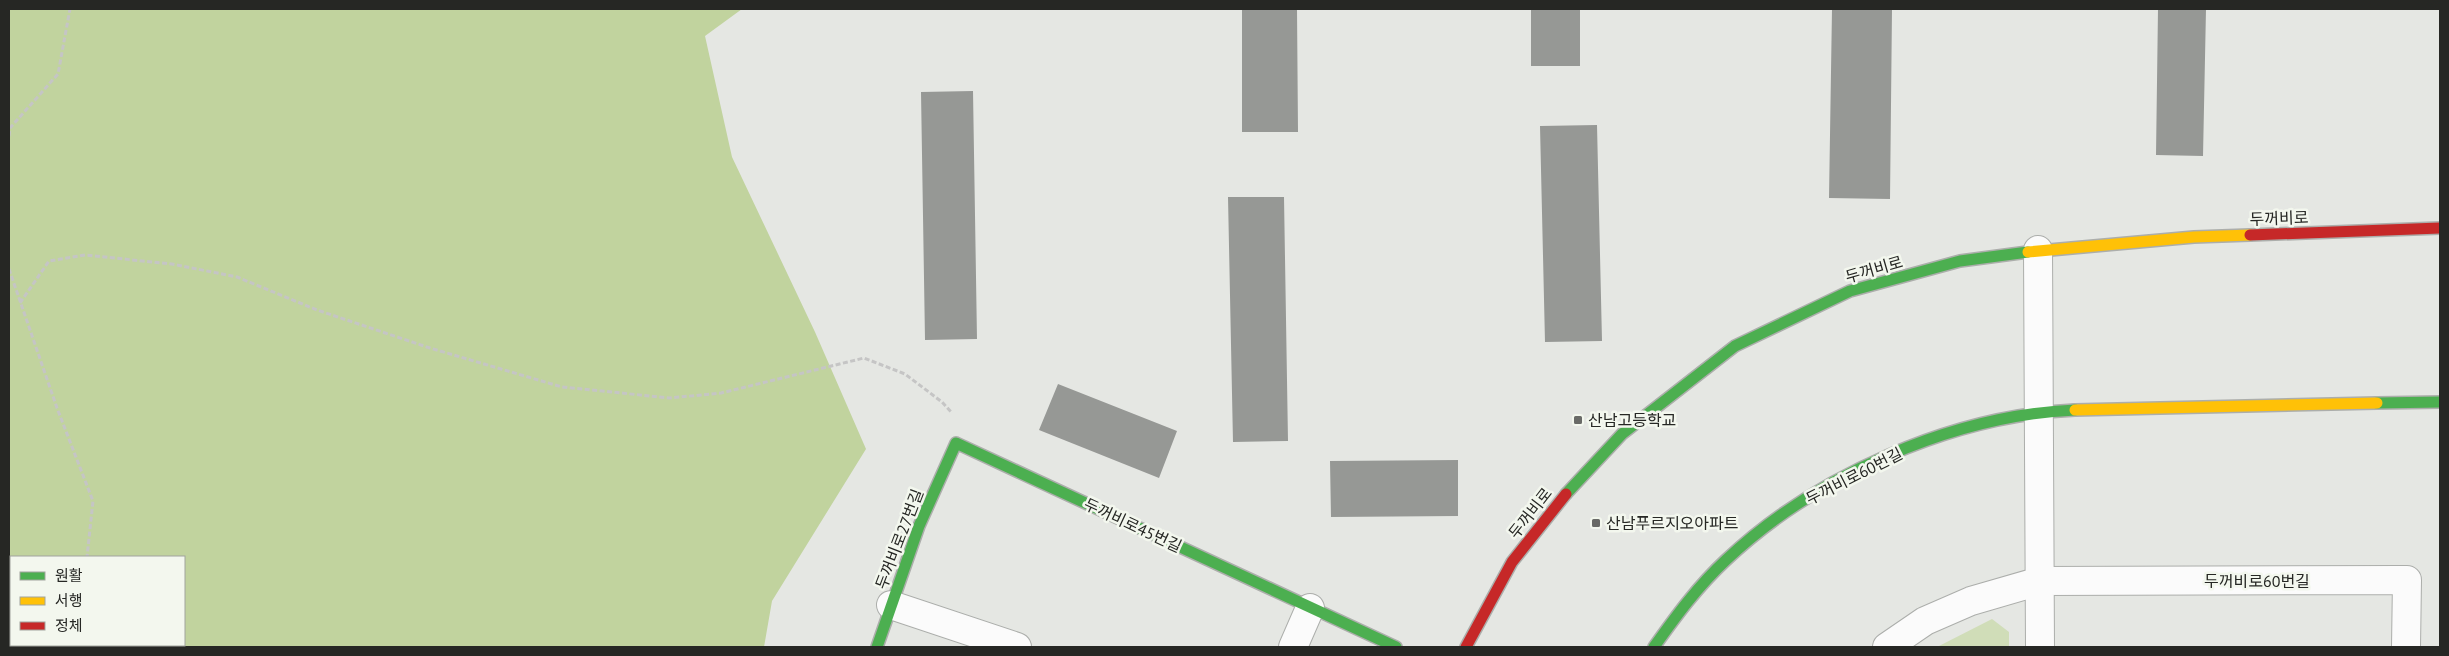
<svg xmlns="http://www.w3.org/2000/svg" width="2449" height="656" viewBox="0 0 2449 656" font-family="'PT Sans','Noto Sans KR',sans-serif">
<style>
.green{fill:#d0ddb8}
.forest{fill:#c1d39e;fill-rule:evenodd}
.building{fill:#969895}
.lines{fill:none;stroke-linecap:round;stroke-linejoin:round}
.street-casing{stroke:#acaeab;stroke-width:30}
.fast-casing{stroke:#acaeab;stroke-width:14}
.slow-casing{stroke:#acaeab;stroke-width:14}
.jam-casing{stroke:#acaeab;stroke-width:14}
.path{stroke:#c5c5c5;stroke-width:3;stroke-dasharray:5 2.5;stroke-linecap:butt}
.street{stroke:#fbfbfb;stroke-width:28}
.fast{stroke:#4caf50;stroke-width:11}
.slow{stroke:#ffc107;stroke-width:11}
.jam{stroke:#c62828;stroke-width:11}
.poi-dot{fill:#696a67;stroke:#f3f7ee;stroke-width:2}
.labels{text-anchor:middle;stroke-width:5;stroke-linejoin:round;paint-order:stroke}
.street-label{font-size:16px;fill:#262724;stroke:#f3f7ee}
.poi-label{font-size:16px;fill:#262724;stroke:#f3f7ee;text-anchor:start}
</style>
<rect width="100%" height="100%" fill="#e5e7e3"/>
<!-- green -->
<path class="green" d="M1992,619L2009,632V647H1937Z"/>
<!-- forest -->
<path class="forest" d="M9,9H742L705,36L732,157L815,332L866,449L772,601L764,647H9ZM11,557H184V645H11Z"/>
<!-- building -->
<path class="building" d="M1242,9H1297L1298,132H1242Z
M1531,9H1580V66H1531Z
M1832,9H1892L1890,199L1829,198Z
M2158,9H2206L2203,156L2156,155Z
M973,91L977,339L925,340L921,92Z
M1597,125L1602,341L1545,342L1540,126Z
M1228,197H1284L1288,441L1233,442Z
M1058,384L1177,431L1159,478L1039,430Z
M1458,460V516L1331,517L1330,461Z"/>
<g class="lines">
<!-- street casing -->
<g class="street-casing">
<path id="street" d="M2038,250L2040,647
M891,605L1017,647
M1293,647L1310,608
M1887,647L1925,621L1971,601L2040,581L2407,580L2406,647"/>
</g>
<!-- fast casing -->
<g class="fast-casing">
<path id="fast" d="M2377,403L2440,402
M1566,494L1622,434L1735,346L1850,291L1960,261L2028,252
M877,647L919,526L956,443L1396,647
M1654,647C1676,616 1698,586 1726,560C1815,476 1953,415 2075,410"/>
</g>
<!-- slow casing -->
<g class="slow-casing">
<path id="slow" d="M2028,252L2194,237L2250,235
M2075,410L2377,403"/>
</g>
<!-- jam casing -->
<g class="jam-casing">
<path id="jam" d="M2250,235L2440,228
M1466,647L1512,562L1566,494"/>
</g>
<!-- path -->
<path class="path" d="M9,136L10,128L58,74L70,9
M9,269L57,408L93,501L87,557
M20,303L49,261L85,255L172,264L237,277L317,310L430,348L562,387L670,398L721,393L864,358L905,374L942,402L952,413
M78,647V645"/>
<!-- street -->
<use href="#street" class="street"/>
<!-- fast -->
<use href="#fast" class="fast"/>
<!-- slow -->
<use href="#slow" class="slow"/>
<!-- jam -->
<use href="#jam" class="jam"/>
</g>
<!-- markers -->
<g class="poi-dot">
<rect x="1573" y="415" width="10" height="10" rx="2.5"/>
<rect x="1591" y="518" width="10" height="10" rx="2.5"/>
</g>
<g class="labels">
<!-- street labels -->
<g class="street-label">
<text transform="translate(2279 218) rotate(-2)" y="6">두꺼비로</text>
<text transform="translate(1874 269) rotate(-16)" y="6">두꺼비로</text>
<text transform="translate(1854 476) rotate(-27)" y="6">두꺼비로60번길</text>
<text transform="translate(1530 513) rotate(-52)" y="6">두꺼비로</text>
<text transform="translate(1133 525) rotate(25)" y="6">두꺼비로45번길</text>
<text transform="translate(899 539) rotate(-69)" y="6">두꺼비로27번길</text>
<text x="2257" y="587">두꺼비로60번길</text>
</g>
<!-- poi labels -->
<g class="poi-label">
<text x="1588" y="426">산남고등학교</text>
<text x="1606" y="529">산남푸르지오아파트</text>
</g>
</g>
<!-- border -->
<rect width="2449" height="656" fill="none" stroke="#262724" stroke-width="20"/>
<!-- legend -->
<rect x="10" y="556" width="175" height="90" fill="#f3f7ee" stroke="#a1a49d"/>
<rect x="20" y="572" width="25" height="8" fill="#4caf50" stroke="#a1a49d"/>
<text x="55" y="581" font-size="15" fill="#262724">원활</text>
<rect x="20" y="597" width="25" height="8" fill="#ffc107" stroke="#a1a49d"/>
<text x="55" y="606" font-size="15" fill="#262724">서행</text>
<rect x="20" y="622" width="25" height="8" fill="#c62828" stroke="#a1a49d"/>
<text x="55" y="631" font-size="15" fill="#262724">정체</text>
</svg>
